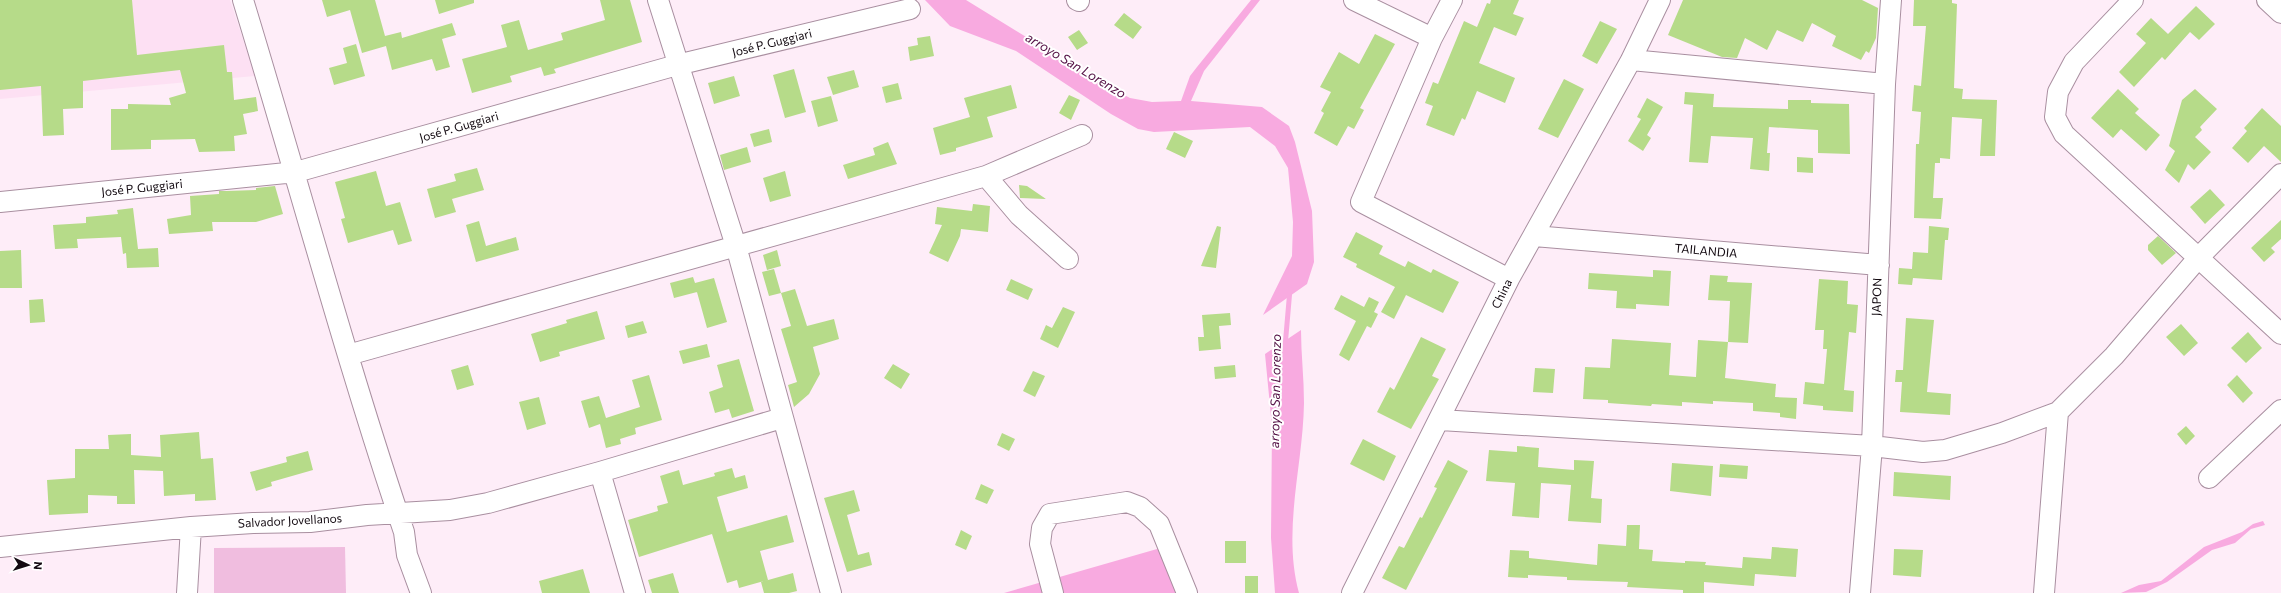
<svg xmlns="http://www.w3.org/2000/svg" width="2281" height="593" viewBox="0 0 2281 593" font-family="Commissioner,sans-serif">
<style>
.built{fill:#fde0f3}
.green{fill:#f0bddf}
.water{fill:#f8aae0}
.lines{fill:none;stroke-linecap:round;stroke-linejoin:round}
.stream{stroke:#f8aae0;stroke-width:5}
.building{fill:#b6db89}
.minor-casing{stroke:#a98fa0;stroke-width:22}
.minor{stroke:#fff;stroke-width:20}
.labels{text-anchor:middle;stroke-width:4;stroke-linejoin:round;paint-order:stroke}
.street-label{font-size:12px;fill:#130a11;stroke:#fff}
.water-label{font-size:13px;font-style:italic;fill:#530f44;stroke:#fff}
</style>
<rect width="100%" height="100%" fill="#feedf8"/>
<!-- built -->
<path class="built" d="M0,0H230L255,76L0,99Z"/>
<!-- green -->
<path class="green" d="M345,547L346,593H214V548Z"/>
<!-- water -->
<path class="water" d="M925,0H966L1103,84L1130,98L1152,102L1181,101L1190,76L1197,67L1251,0H1260L1204,71L1191,101L1262,107L1289,126L1295,142L1312,211L1314,262L1307,284L1263,315L1292,256L1293,222L1288,168L1275,146L1250,127L1154,132L1138,129L1111,114L1016,51L950,26Z
M1301,330C1301,354 1304,378 1304,403C1303,467 1282,530 1299,593H1275L1271,538L1272,427L1265,354Z
M2263,521L2265,525L2251,529L2235,543L2212,550L2167,582L2146,592L2121,593L2139,585L2161,581L2204,547L2242,532L2253,524Z
M1164,547L1177,593H1004Z"/>
<g class="lines">
<!-- stream -->
<path class="stream" d="M1285,347L1290,289"/>
</g>
<!-- building -->
<path class="building" d="M0,0H132L137,55L224,45L227,72H232L234,100L256,97L258,111L243,114L247,134L234,136L235,151L199,152L195,139L151,140V149L111,150V109H128V104L171,105L169,98L186,93L180,70L83,81V108L63,109L64,135L43,136L41,86L0,90Z
M322,0H375L385,36L401,32L402,38L452,23L456,35L442,39L450,67L436,71L432,59L392,70L386,46L362,53L350,10L327,17Z
M435,0H474V3L439,14Z
M600,0H630L642,42L554,69L556,73L544,76L541,67L510,76L512,82L472,93L462,59L507,47L501,25L519,20L528,50L563,40L561,33L605,20Z
M1491,0H1519L1513,14L1524,18L1516,36L1494,27L1479,63L1515,78L1505,103L1477,91L1465,120L1462,118L1454,136L1426,125L1433,106L1425,103L1433,82L1438,84L1464,21L1477,27L1487,3L1490,4Z
M1683,0H1862L1878,8L1876,38L1869,53L1866,51L1861,60L1832,46L1836,36L1812,23L1803,42L1777,30L1767,50L1745,38L1737,58L1722,57L1668,35Z
M1914,0H1952V3L1957,4L1954,88L1963,89L1962,99L1997,100L1995,156H1980L1982,119L1952,117L1950,159L1940,158V163H1935L1933,198H1943L1941,219L1914,218L1916,144H1919L1921,112L1912,111L1914,85L1921,86L1926,26H1913Z
M2196,6L2215,24L2199,40L2190,32L2165,60L2162,57L2134,87L2119,72L2146,43L2136,34L2151,18L2168,34Z
M1124,13L1142,27L1133,39L1114,25Z
M1600,21L1617,29L1597,64L1582,56Z
M1079,30L1088,43L1077,50L1068,37Z
M1375,34L1395,44L1360,108L1364,110L1354,129L1348,126L1337,146L1314,133L1324,113L1321,111L1331,92L1320,87L1339,52L1359,64Z
M930,36L934,56L910,61L908,47L918,45L917,38Z
M356,44L365,76L334,85L329,68L347,63L343,48Z
M794,69L806,112L785,118L773,75Z
M854,70L859,87L833,95L827,77Z
M734,76L740,96L714,104L708,83Z
M1564,79L1584,89L1558,138L1538,129Z
M898,83L902,99L886,103L882,87Z
M1011,85L1017,108L987,117L993,137L956,148V151L940,155L933,128L970,117L964,98Z
M2118,89L2139,109L2135,113L2160,135L2146,151L2121,129L2113,138L2091,118Z
M2195,89L2217,109L2200,127L2202,130L2195,137L2211,152L2194,170L2188,164L2179,183L2165,170L2175,151L2169,146L2182,100Z
M1685,92L1714,94L1713,107L1788,109V100H1811V103L1849,104L1850,154L1818,153V130L1769,127L1767,153H1770L1769,171L1750,169L1753,138L1711,136L1708,163L1689,162L1693,105L1684,104Z
M1069,95L1080,100L1071,120L1059,113Z
M831,96L838,121L818,127L811,101Z
M1647,98L1663,107L1647,135L1651,138L1643,151L1628,141L1641,119L1637,117Z
M2262,108L2281,126V162L2264,146L2248,163L2232,148L2247,131L2244,128Z
M769,129L772,142L754,147L750,134Z
M1174,132L1193,141L1185,158L1166,149Z
M888,142L897,164L848,179L843,165L875,155L873,148Z
M747,147L751,162L724,170L720,155Z
M1797,157L1813,158V173L1797,172Z
M477,168L484,190L452,199L456,212L435,218L427,189L456,181L454,174Z
M376,171L386,206L400,202L412,241L398,245L393,230L348,243L341,219L345,218L335,182Z
M785,171L791,196L770,202L763,178Z
M1019,185L1027,186L1046,199L1020,198Z
M275,186L283,214L256,222H212L213,231L169,234L167,219L191,215L190,196L219,194V191H226L256,190V188Z
M2210,189L2225,205L2205,224L2190,207Z
M973,204L990,206L988,232L961,229L960,236L948,262L929,253L942,225L935,224L937,207L972,211Z
M133,208L138,249L158,248L159,267L127,268L126,253L123,254L121,237L77,239L78,248L55,249L53,225L86,223V217L118,214L117,210Z
M2281,220V239L2271,248L2275,252L2264,262L2251,248Z
M479,221L486,246L516,237L519,250L476,262L466,225Z
M1217,226L1221,227L1216,268L1201,266Z
M1929,226L1949,228L1948,240H1945L1942,280L1913,278L1912,285L1898,284L1899,268L1912,269L1913,252L1928,253Z
M1356,232L1383,246L1379,254L1405,267L1408,261L1431,273L1433,269L1459,282L1443,313L1406,295L1394,319L1381,312L1395,287L1356,267L1357,264L1343,257Z
M2158,236L2176,253L2162,265L2148,250V245Z
M21,250L22,288H0V251Z
M777,250L781,266L767,270L763,255Z
M774,269L781,293L769,296L762,272Z
M1653,270L1671,271L1669,306L1636,304V309L1616,308L1617,291L1588,289L1589,273L1653,277Z
M1710,275L1728,276L1727,282L1752,283L1748,343L1728,342L1730,301L1708,300Z
M693,277L695,283L714,278L727,322L707,328L695,285L697,292L674,298L670,283Z
M1011,279L1033,289L1028,300L1006,290Z
M1819,279L1848,281L1847,304L1858,305L1856,333L1849,332L1844,390L1854,391L1853,412L1823,410V406L1803,404L1805,382L1824,384L1827,349H1823L1824,330H1815Z
M795,289L807,326L834,319L839,339L813,347L820,374L809,394L794,407L788,385L797,382L781,329L791,326L781,293Z
M1341,295L1364,307L1369,297L1379,302L1374,312L1378,314L1371,328L1367,326L1349,361L1339,355L1356,321L1334,309Z
M43,299L45,322L30,323L29,300Z
M1063,307L1075,312L1058,348L1040,339L1046,325L1052,328Z
M597,311L605,339L559,352L560,356L540,362L531,334L567,323L566,320Z
M1230,313L1231,325L1219,326L1221,349L1199,351L1198,337H1204L1202,315Z
M1906,318L1934,320L1927,392L1951,394L1950,415L1900,412L1902,382H1895L1896,370H1903Z
M643,321L647,333L628,338L625,326Z
M2181,324L2198,343L2184,356L2166,337Z
M2248,332L2262,348L2246,363L2231,348Z
M1421,337L1446,349L1432,376L1439,379L1411,429L1377,412L1390,387L1394,390Z
M1612,339L1671,343L1669,375L1696,377L1698,340L1728,342L1725,378L1776,384L1775,397L1797,398L1796,419L1780,417V413L1753,411V403L1713,401V404L1682,402V406L1652,404L1651,406L1608,403V400L1583,399L1585,367L1610,368Z
M707,344L710,357L683,364L679,351Z
M739,359L754,411L732,418L729,409L715,413L709,392L723,387L717,365Z
M893,364L910,374L901,389L884,378Z
M468,365L474,385L457,390L451,370Z
M1235,365L1236,377L1215,379L1214,367Z
M1535,368L1555,369L1553,393L1533,392Z
M1033,371L1045,376L1035,397L1023,391Z
M649,375L662,420L635,428L636,434L620,439L621,444L606,448L600,424L589,428L581,401L599,396L606,418L640,407L632,380Z
M2237,375L2253,393L2243,403L2227,385Z
M539,397L546,424L527,430L519,402Z
M2186,426L2195,436L2186,445L2177,434Z
M199,432L201,459L213,458L216,500L195,501V494L164,496L163,471L134,470L135,504H117V496L88,495V513L49,515L47,480L75,478V449H109L108,435L131,434V455L161,457L160,435Z
M1002,433L1015,439L1009,451L997,445Z
M1363,439L1396,456L1384,481L1350,464Z
M1517,446L1539,448L1538,467L1574,470V460L1594,461L1591,498L1602,499L1601,523L1568,521L1571,485L1541,483L1539,518L1512,516L1515,483L1486,481L1489,450L1517,452Z
M308,451L313,470L271,482L272,486L256,491L250,472L287,462L286,457Z
M1448,460L1468,471L1406,590L1382,578L1399,546L1404,548L1420,517L1422,518L1437,488L1434,487Z
M1672,463L1713,466L1711,496L1670,491Z
M1720,464L1748,466L1747,479L1719,477Z
M732,468L735,478L745,475L748,488L717,497L727,532L787,515L794,542L760,551L768,580L739,588L737,580L727,583L712,534L639,557L628,520L658,511L657,506L668,503L660,476L679,470L683,485L715,476L714,473Z
M1894,472L1951,476L1950,500L1893,496Z
M981,484L994,490L987,504L975,499Z
M854,490L860,511L847,515L858,555L869,552L872,565L847,572L824,498Z
M1627,525H1640L1639,549L1653,550L1652,561L1685,563V561L1706,562L1705,565L1742,568L1743,557L1771,559L1772,547L1798,549L1796,577L1755,574L1754,586L1704,582V593H1683V590L1627,587L1628,582L1567,580V577L1528,575V578L1508,577L1510,550L1529,551V558L1597,565L1598,544L1626,546Z
M961,530L972,536L966,550L955,545Z
M1225,541H1246V563H1225Z
M1894,549L1923,550L1921,577L1893,575Z
M583,569L590,593H542L539,581Z
M673,573L679,593H652L648,580Z
M793,573L797,591L789,593H764L761,582Z
M1245,576H1258V593H1245Z"/>
<g class="lines">
<!-- minor casing -->
<g class="minor-casing">
<path id="minor" d="M243,0C297,177 345,357 404,532L407,555L421,593
M658,0L736,246L831,593
M1077,0L1079,1
M1354,0L1432,38
M1452,0L1432,38L1361,202L1509,279
M2133,0L2074,62L2058,92L2055,117L2064,134L2281,334
M2267,0L2281,13
M1631,60L1885,84
M986,176L1019,215L1068,259
M0,202L296,172L677,65L910,9
M1534,236L1879,265
M348,355L986,176L1082,135
M1440,420L1872,446L1923,452L1945,450L2002,433L2058,412L2114,356L2199,257L2281,174
M600,472L635,593
M2209,478L2281,410
M0,547L191,527L253,523L310,522L367,515L450,510L488,503L600,472L782,418
M187,593L191,527
M1053,593L1040,544L1042,528L1050,514L1127,502L1140,507L1159,524L1187,593
M1352,593L1509,279L1631,60L1660,0
M1860,593L1872,446L1885,84L1891,0
M2044,593L2058,412"/>
</g>
<!-- minor -->
<use href="#minor" class="minor"/>
</g>
<g class="labels">
<!-- street labels -->
<g class="street-label">
<text transform="translate(772 43) rotate(-14)" y="4">José P. Guggiari</text>
<text transform="translate(459 127) rotate(-16)" y="4">José P. Guggiari</text>
<text transform="translate(142 188) rotate(-6)" y="4">José P. Guggiari</text>
<text transform="translate(1706 251) rotate(5)" y="4">TAILANDIA</text>
<text transform="translate(1502 294) rotate(-64)" y="4">China</text>
<text transform="translate(1877 297) rotate(-88)" y="4">JAPON</text>
<text transform="translate(290 521) rotate(-3)" y="4">Salvador Jovellanos</text>
</g>
<!-- water labels -->
<g class="water-label">
<text transform="translate(1076 65) rotate(31)" y="5">arroyo San Lorenzo</text>
<text transform="translate(1275 391) rotate(-89)" y="5">arroyo San Lorenzo</text>
</g>
</g>
<!-- north arrow -->
<g transform="translate(28 565) rotate(94)" stroke="#ffffff" stroke-width="3" paint-order="stroke">
<path d="M0-3L7 15L0 10L-7 15Z" fill="#130a11"/>
<text y="-6" font-size="11" font-weight="bold" text-anchor="middle" fill="#130a11">N</text>
</g>
</svg>
